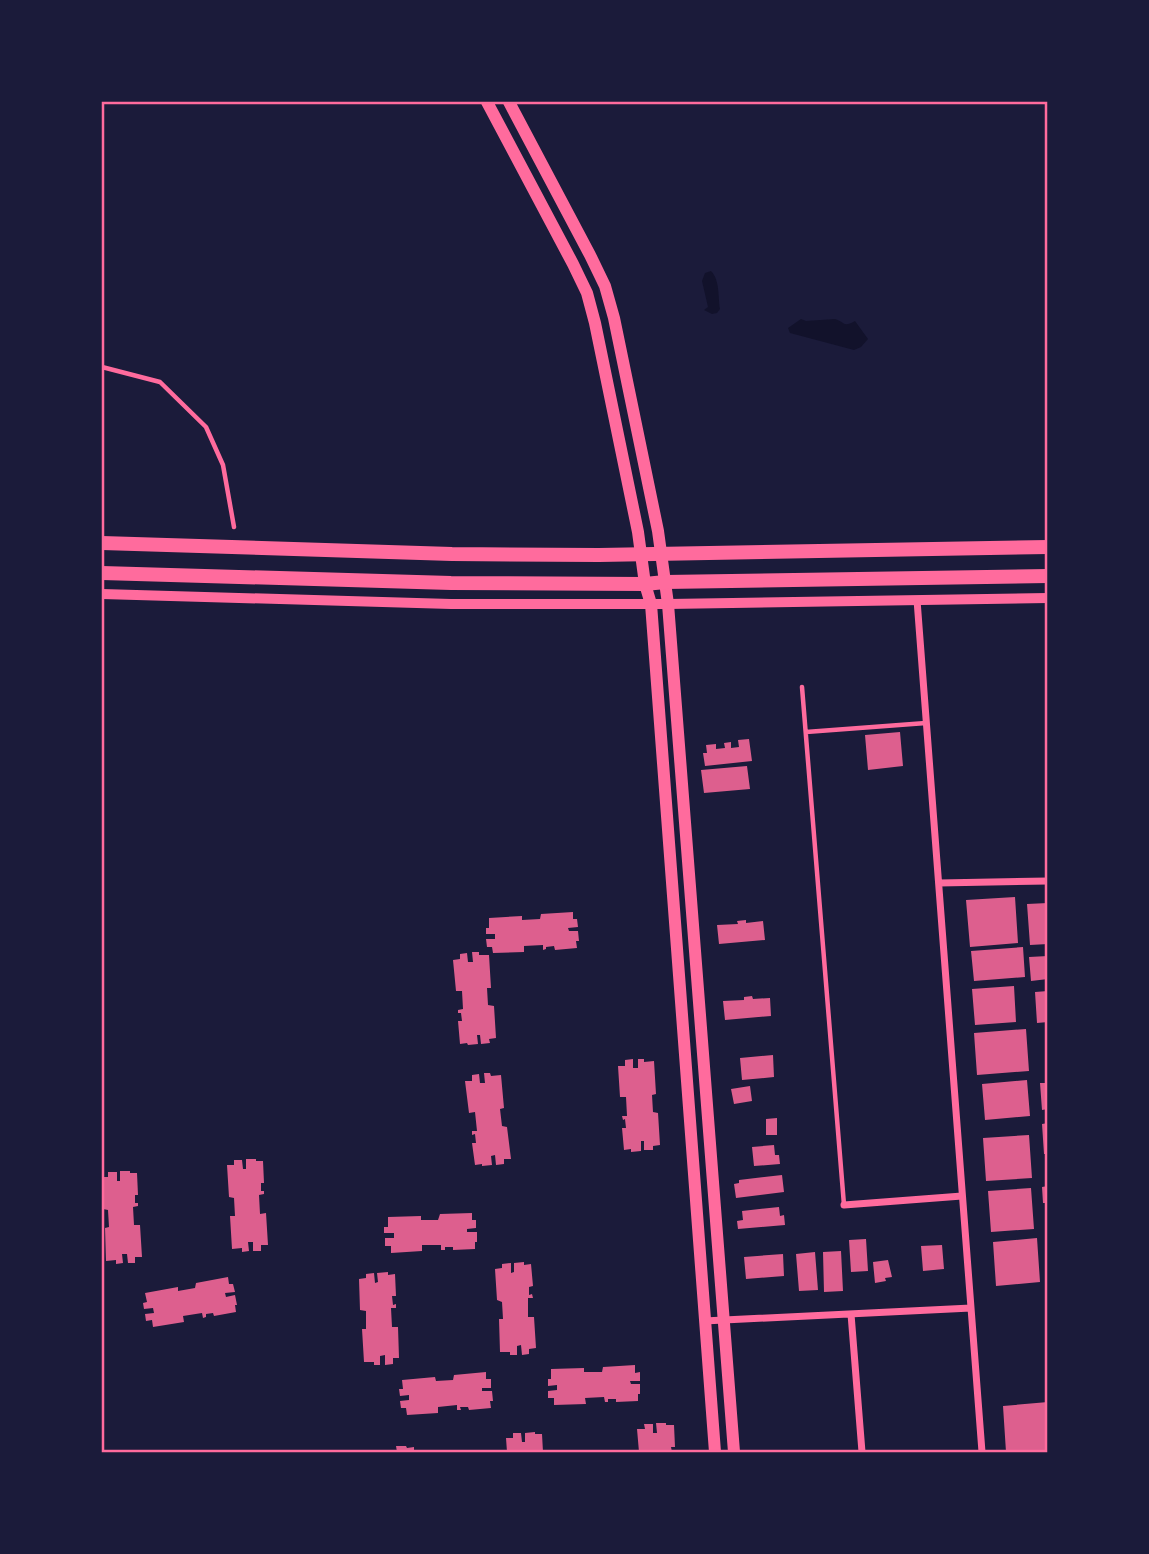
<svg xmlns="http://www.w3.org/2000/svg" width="1149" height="1554" viewBox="0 0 1149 1554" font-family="Figtree,sans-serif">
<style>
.water{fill:#12122b}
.building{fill:#dd5f8e}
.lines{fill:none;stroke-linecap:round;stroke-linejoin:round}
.service{stroke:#ff6b9d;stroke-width:4.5}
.minor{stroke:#ff6b9d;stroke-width:7}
.tertiary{stroke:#ff6b9d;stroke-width:10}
.secondary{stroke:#ff6b9d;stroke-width:12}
.primary{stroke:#ff6b9d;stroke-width:14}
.neatline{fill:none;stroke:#ff6b9d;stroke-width:2.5}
</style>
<rect width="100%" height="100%" fill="#1b1b3a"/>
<!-- water -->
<path class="water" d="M711,271C720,280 718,297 720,309L717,313L712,314L704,310L708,307L702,281L705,273Z
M801,319L806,321L835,319C845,322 843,328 855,321L868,339L861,347L854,350L790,333L788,328Z"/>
<!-- building -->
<path class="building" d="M900,732L903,766L868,770L865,735Z
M749,739L752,761L705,766L703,753H707L706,745L716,744V749L725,748L724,743L731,742V748L739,747L738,740Z
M747,766L750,789L704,793L701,770Z
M1015,897L1018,943L970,947L966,900Z
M1048,903V944L1030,945L1027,904Z
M573,912V919H577L578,927L568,928L569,931H578L579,941H576L577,948L555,950L554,946L546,947V949L543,950V945L524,946V952L493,953L492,947H487L486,939H495V934H486V928H489V918L522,916V920L540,919L541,914Z
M746,920V923L763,921L765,940L719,944L717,925L738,924L737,921Z
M1023,947L1025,977L974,981L971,951Z
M472,952H479V955H489L491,988H487L488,1005L494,1006L496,1038L489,1039L490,1043L481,1044L480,1035H477L478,1044L468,1045L467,1043L460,1044L458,1021H462L461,1013H458V1010L463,1009L462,991H456L453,960L460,959V954L467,953L468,962H473Z
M1048,956V979L1031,981L1029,957Z
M1014,986L1016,1022L975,1025L972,989Z
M1048,991V1022L1037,1023L1035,992Z
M752,996L753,999L770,998L771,1016L725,1020L723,1001L744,1000V997Z
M1026,1029L1029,1071L977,1075L974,1033Z
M773,1055L774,1077L742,1080L740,1058Z
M633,1059V1068H638V1059H644V1062L654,1061L656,1094L652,1095L653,1112L658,1113L660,1145L653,1146V1150H644V1141H641V1151L631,1152V1149L624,1150L622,1128H626L625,1119L623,1120L622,1116H627L626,1097H620L618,1066H625V1060Z
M484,1073H490L491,1076L501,1075L504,1108L500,1109L502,1126L507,1127L511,1159H504V1164L496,1165L495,1155L491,1156L492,1165L482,1166V1164L475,1165L472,1143H476L475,1134L472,1135V1131H477L475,1112L469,1113L465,1081H472V1075L479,1074L480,1083H485Z
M1027,1080L1030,1116L985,1120L982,1084Z
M1040,1083H1048V1109L1042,1110Z
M750,1086L752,1101L734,1104L731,1089Z
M777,1118V1135H766V1119Z
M1048,1123V1154H1044L1042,1124Z
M1029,1135L1032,1178L986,1181L983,1138Z
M774,1145L775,1155H779L780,1164L754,1166L752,1147Z
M246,1159H256V1161H263L264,1183H261V1191H264V1194L259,1195L260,1214L266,1213L268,1245H261V1251H253V1242H248L249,1251L242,1252V1248L232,1249L230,1216H235L234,1198L229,1197L227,1165H234V1160H242L243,1169H246Z
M120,1171H130V1173H137L138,1195H135V1203H138V1206L133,1207L134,1225H140L142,1257H135V1263H128L127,1254H122L123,1263L116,1264V1260L106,1261L105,1228L109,1227L108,1210L103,1209L102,1177H108V1172H117V1181H120Z
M782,1175L784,1192L736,1198L734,1184L739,1183V1180Z
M1048,1186V1203H1043L1042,1187Z
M1031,1188L1034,1229L991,1232L988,1191Z
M779,1207L780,1216L784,1215L785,1225L738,1229L737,1221L743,1220L742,1211Z
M472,1213V1220H476V1228L467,1229V1232H477V1242H475V1249L453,1250V1247H445V1250H441V1245H422V1251L391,1253V1246H385V1238H394V1233H384V1227H388V1217L421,1216V1220H438L440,1214Z
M1037,1238L1040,1282L996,1286L993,1242Z
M866,1239L868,1271L851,1272L849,1240Z
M942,1245L944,1269L923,1271L921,1246Z
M841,1251L843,1291L824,1292L823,1252Z
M815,1252L818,1290L799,1291L796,1254Z
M783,1254L784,1276L746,1279L744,1257Z
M888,1260L892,1277L885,1278L886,1281L875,1283L873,1262Z
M524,1262V1265L531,1264L533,1286L529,1287V1295L532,1294L533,1298H528V1317H534L536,1348L529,1349V1354L522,1355L521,1345L517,1346V1355H510V1352H500L499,1319H503L502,1302L497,1300L495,1269L502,1268V1264L511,1263V1273L514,1272V1263Z
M388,1272V1275L395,1274L396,1296H392L393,1305L396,1304V1308H391L392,1327H398L399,1358H393V1364L385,1365V1355L380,1356V1365H374V1362H364L362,1329H366V1311L360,1310L359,1279L366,1278V1274L374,1273L375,1283L378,1282L377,1273Z
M228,1277L229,1284H233L235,1292L225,1293L226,1297L235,1295L237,1305H235L236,1312L214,1316L213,1313L206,1314V1317L203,1318L202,1313L183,1316L184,1322L153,1327L152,1320L146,1321L145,1314L154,1313L153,1308L144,1309L143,1303L147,1302L145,1293L178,1287V1291L195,1288L196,1283Z
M635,1365V1373L640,1372V1381H630L631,1384H640V1394H638V1401L616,1402V1399H608V1402H605L604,1397L585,1398L586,1404L554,1405V1398H548V1391L557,1390V1385L548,1386V1379H551V1369L584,1368V1372H602L603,1367Z
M486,1372V1379H491V1388H482V1391H492L493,1401H490L491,1408L469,1410L468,1407H460L461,1410H457V1405L438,1407V1413L407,1415L406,1408H401L400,1401L409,1400V1395L400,1396L399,1389H403L402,1380L435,1377L436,1381L453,1380L454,1375Z
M1048,1402V1450L1006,1452L1003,1406Z
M656,1423H666V1425H674L675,1447H671L672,1452H639L637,1429H645L644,1424H653V1433H657Z
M535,1432V1434H542L543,1452H507L506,1438H513V1433H521L522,1442H525V1433Z
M396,1446H406L407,1448L414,1447V1452H397Z"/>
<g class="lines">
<!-- service -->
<path class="service" d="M102,367L160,382L206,427L223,465L234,527
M802,687L844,1205
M806,732L926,723"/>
<!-- minor -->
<path class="minor" d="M917,600L982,1452
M939,883L1048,881
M844,1205L962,1196
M851,1314L862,1452
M704,1321L971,1308"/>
<!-- tertiary -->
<path class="tertiary" d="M102,594L451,604H668L1048,598"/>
<!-- secondary -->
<path class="secondary" d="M487,102L573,264L587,293L595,323L638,532L645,584L651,604L715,1452
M509,102L590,255L605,286L614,318L658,531L668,604L734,1452"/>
<!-- primary -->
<path class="primary" d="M102,543L452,554L599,555L1048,547
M102,573L451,583L645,584L665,582L1048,576"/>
</g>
<!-- border -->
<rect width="1149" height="1554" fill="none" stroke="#1b1b3a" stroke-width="206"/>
<rect x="103" y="103" width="943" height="1348" class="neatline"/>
</svg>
